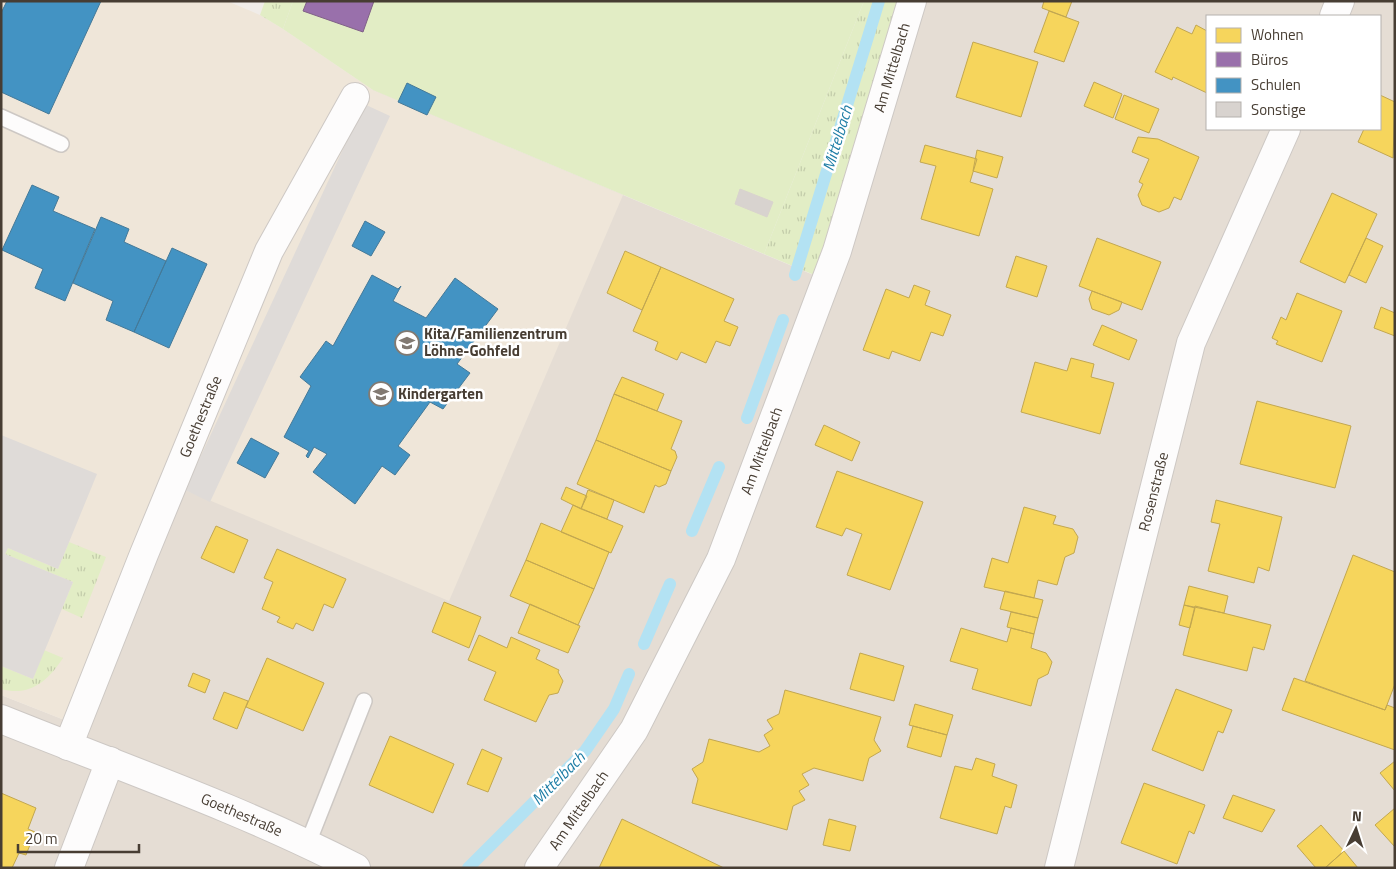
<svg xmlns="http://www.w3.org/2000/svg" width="1396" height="869" viewBox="0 0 1396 869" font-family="'Titillium Web',sans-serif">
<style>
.residential{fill:#e5ddd4;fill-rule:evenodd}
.education{fill:#efe6d9}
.grass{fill:url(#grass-tufts)}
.pitch{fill:#e2edc5}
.parking{fill:#dfdbd8}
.homes{fill:#f6d55c;stroke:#c2a750}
.offices{fill:#9970ab;stroke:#806187}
.schools{fill:#4393c3;stroke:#447998}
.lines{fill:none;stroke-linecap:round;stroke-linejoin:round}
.stream{stroke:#b3e2f3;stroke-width:12}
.building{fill:#d8d3cf;stroke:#d9d3cd}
.service-casing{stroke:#cdc8c4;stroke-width:18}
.minor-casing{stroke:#cdc8c4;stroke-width:30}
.service{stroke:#fdfcfc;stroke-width:15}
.minor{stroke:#fdfcfc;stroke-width:28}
.labels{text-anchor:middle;stroke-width:5;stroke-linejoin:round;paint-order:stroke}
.street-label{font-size:15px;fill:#473d33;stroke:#fff}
.poi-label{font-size:15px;font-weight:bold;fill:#473d33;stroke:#fff;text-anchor:start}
.water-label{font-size:16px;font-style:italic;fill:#1e7da5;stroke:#fff}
</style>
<defs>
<pattern id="grass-tufts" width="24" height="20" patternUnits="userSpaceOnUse" patternTransform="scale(1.25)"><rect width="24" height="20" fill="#e2edc5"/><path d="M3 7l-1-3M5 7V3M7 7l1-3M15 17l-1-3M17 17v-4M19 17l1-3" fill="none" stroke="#c3ccaa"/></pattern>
</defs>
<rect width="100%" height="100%" fill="#f0ece8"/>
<!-- residential -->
<path class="residential" d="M903,1H1395V868H1V695L67,721L373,90L823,279ZM1207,16H1380V129H1207Z"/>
<!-- education -->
<path class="education" d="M1,1H227L260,15L283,29L373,90L623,195L449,601L185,490L67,721L1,695Z"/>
<!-- grass -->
<path class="grass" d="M265,1H293L283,29L260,15Z
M864,1H903L824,279L764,254Z
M69,542L106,557L82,618L62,609L73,582L5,554L8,548L58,569Z
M44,650L63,658C48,681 30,697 1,689V666L33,679Z"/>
<!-- pitch -->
<path class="pitch" d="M293,1H864L764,254L373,90L283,29Z"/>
<!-- parking -->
<path class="parking" d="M364,104L390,116L210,502L185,490Z
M1,435L97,474L58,569L8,548L5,554L73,582L33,679L1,666Z"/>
<!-- homes -->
<path class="homes" d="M1044,1H1072L1066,17L1042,8Z
M1049,11L1079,22L1064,62L1034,52Z
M1196,25L1207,31V93L1173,77L1172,80L1155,72L1177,27L1192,34Z
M973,42L1038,62L1021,117L956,97Z
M1094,82L1122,94L1113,118L1084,106Z
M1124,95L1159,109L1149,133L1115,119Z
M1380,95L1395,102L1393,158L1358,142L1364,129H1380Z
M1138,137L1158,139L1199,157L1181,200L1174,197L1169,208L1159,212L1142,205L1138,195L1143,184L1139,182L1149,159L1132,152Z
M925,145L977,159L970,182L993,189L979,236L921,219L936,166L920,162Z
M977,150L1003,157L997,178L973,171Z
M1332,193L1377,214L1345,283L1300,262Z
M1097,238L1161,262L1142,310L1079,286Z
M1366,238L1383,246L1366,283L1349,275Z
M625,251L661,267L642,310L607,293Z
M1016,256L1047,266L1037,297L1006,287Z
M661,267L734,299L724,321L738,327L730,346L716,341L706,363L681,352L677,360L655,350L658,342L633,331Z
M914,285L930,291L925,305L951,315L943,336L931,332L920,361L892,351L889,359L863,350L886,289L909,298Z
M1092,291L1122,302L1119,310L1109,315L1092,309L1089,299Z
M1297,293L1342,311L1322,362L1276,344L1278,341L1272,338L1281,317L1286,320Z
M1381,307L1395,313V336L1374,328Z
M1102,325L1137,340L1129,360L1093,345Z
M1071,358L1094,364L1091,377L1114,383L1100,434L1021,412L1035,362L1067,371Z
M622,377L664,394L657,411L614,394Z
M614,394L682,421L671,449L675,451L677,457L671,471L596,440Z
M1257,401L1351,426L1335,488L1240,464Z
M824,425L860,442L852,461L815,445Z
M596,440L671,471L666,484L659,487L655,485L644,513L577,484Z
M837,471L923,502L890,590L847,575L862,534L846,528L842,536L816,527Z
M566,487L587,496L581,509L561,499Z
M588,490L614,500L607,519L581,509Z
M1216,500L1282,517L1269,571L1258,567L1254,583L1208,571L1220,524L1211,522Z
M573,505L623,526L611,553L561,532Z
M1024,507L1056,516L1053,524L1073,529L1078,537L1074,553L1065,557L1057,585L1038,580L1034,598L984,587L992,558L1008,563Z
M541,523L609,552L594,589L526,560Z
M216,526L248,540L234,573L201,558Z
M277,549L346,579L333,608L324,604L313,631L296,623L293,629L277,622L280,617L262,609L273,582L264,578Z
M1353,555L1395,572V684L1385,710L1305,681Z
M526,560L594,589L578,625L510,596Z
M1189,586L1228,596L1224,613L1184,605Z
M1005,591L1043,600L1038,618L1000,609Z
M444,602L481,617L469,648L432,632Z
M530,604L580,626L568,653L518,633Z
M1184,605L1195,608L1190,628L1179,625Z
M1195,606L1271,625L1264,650L1253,647L1247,671L1183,655Z
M1011,612L1038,618L1034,634L1007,627Z
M961,628L1007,642L1011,628L1034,634L1031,648L1046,653L1052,662L1048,674L1038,679L1031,706L972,689L978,669L950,661Z
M479,635L507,648L511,637L540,650L536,659L559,670L558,672L563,681L558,693L549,695L536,722L484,700L496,672L468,660Z
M860,653L904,666L894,701L850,689Z
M267,658L324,683L303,731L246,707Z
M193,673L210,680L205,693L188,686Z
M1294,678L1385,710L1387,705L1395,708V750L1282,710Z
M1176,689L1232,710L1223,733L1218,731L1203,771L1152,750Z
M785,690L881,717L874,740L881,751L869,758L863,781L814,768L802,774L809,785L799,791L805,800L793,806L787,830L692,803L698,779L692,769L703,762L709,739L759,752L770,746L764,735L773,729L767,720L779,714Z
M224,692L248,701L237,729L213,719Z
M915,704L953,715L947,735L909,725Z
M913,726L947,735L941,757L907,747Z
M390,736L454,764L433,813L369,785Z
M482,749L502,758L488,792L467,784Z
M976,758L995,764L992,776L1017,785L1011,808L1005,806L997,834L940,818L955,766L972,770Z
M1395,761V791L1380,773Z
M1144,783L1205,805L1194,834L1189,831L1177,864L1121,843Z
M1,793L36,808L28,829L35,832L26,855L19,853L12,868H1Z
M1233,795L1275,810L1262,832L1223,818Z
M1395,808V847L1375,825Z
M622,819L724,868H599Z
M829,819L856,826L850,851L823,845Z
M1321,825L1344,851L1325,868H1316L1297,846Z
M1344,851L1358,868H1325Z"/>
<!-- offices -->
<path class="offices" d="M307,1H374L363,32L303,11Z"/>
<!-- schools -->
<path class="schools" d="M7,1H101L49,114L1,92V13Z
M407,83L436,97L427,115L398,102Z
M32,185L59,197L53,211L95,229L65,301L35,288L43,269L2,250Z
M101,217L129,229L124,242L166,261L134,332L106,320L113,301L73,283Z
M365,221L385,232L371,256L352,246Z
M172,248L207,264L169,348L134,332Z
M372,275L398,289L401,286L393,301L426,318L455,278L498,309L457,364L470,373L443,409L430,402L398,446L410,455L395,475L382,466L355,504L313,472L327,454L314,447L308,458L306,456L309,451L284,437L311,386L300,377L326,341L333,346Z
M251,438L279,453L265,478L237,463Z"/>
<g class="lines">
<!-- stream -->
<path class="stream" d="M795,275L879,1
M747,418L783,320
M692,531L719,467
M644,644L670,584
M468,868L585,751L614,709L629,674"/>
</g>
<!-- building -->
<path class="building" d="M740,189L773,202L767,217L735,204Z"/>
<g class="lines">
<!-- service casing -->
<g class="service-casing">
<path id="service" d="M1,117L61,144
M308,843L364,701"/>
</g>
<!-- minor casing -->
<g class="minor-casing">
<g id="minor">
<path d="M1334,16L1340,1"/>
<path id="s1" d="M1,719C120,767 242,809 356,868"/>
<path id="s2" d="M68,746L144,554L269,251L355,97"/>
<path d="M69,868L110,761"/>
<path id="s3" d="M539,868L634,730L721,559L837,251L912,1"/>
<path id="s4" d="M1059,868L1191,343L1286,129"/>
</g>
</g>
<!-- service -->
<use href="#service" class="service"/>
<!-- minor -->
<use href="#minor" class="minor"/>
</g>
<!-- icons -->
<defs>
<g id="school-ring" transform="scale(1.25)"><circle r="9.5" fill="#fff" stroke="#827a72" stroke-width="1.5"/><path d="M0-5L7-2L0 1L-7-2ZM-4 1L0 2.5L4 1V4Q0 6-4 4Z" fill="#827a72"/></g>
</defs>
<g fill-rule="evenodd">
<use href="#school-ring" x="407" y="343"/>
<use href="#school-ring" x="381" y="394"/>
</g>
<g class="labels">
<!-- street labels -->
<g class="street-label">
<text dy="5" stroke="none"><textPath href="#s3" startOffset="880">Am Mittelbach</textPath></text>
<text dy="5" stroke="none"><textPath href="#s2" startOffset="355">Goethestraße</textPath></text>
<text dy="5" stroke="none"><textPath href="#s3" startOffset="475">Am Mittelbach</textPath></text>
<text dy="5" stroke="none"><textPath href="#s4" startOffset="388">Rosenstraße</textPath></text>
<text dy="5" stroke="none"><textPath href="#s3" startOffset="70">Am Mittelbach</textPath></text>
<text dy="5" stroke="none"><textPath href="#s1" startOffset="259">Goethestraße</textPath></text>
</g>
<!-- poi labels -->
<g class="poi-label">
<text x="424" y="339">Kita/Familienzentrum<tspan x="424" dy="17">Löhne-Gohfeld</tspan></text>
<text x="398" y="399">Kindergarten</text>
</g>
<!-- water labels -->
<g class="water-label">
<text transform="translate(837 138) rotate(-73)" y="6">Mittelbach</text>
<text transform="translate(558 778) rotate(-45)" y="6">Mittelbach</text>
</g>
</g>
<!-- border -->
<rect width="1396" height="869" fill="none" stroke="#473d33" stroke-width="5"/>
<!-- legend -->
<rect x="1206" y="15" width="175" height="115" fill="#ffffff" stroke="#b5b1ad"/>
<rect x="1216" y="28" width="25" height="15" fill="#f6d55c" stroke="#b5b1ad"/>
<text x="1251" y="40" font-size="15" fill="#473d33">Wohnen</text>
<rect x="1216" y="52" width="25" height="15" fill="#9970ab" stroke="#b5b1ad"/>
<text x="1251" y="65" font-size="15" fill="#473d33">Büros</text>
<rect x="1216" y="78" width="25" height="15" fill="#4393c3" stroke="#b5b1ad"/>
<text x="1251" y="90" font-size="15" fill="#473d33">Schulen</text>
<rect x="1216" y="102" width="25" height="15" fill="#d8d3cf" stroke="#b5b1ad"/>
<text x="1251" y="115" font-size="15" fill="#473d33">Sonstige</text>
<!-- north arrow -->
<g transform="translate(1356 829) rotate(4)" stroke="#ffffff" stroke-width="4" paint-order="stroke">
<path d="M0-4L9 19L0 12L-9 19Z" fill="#473d33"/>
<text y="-8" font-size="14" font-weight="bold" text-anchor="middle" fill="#473d33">N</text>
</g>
<!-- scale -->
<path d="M18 844v8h121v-8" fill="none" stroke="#473d33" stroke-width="2.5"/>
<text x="25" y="844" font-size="15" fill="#473d33" stroke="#ffffff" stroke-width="4" paint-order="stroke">20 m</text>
</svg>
